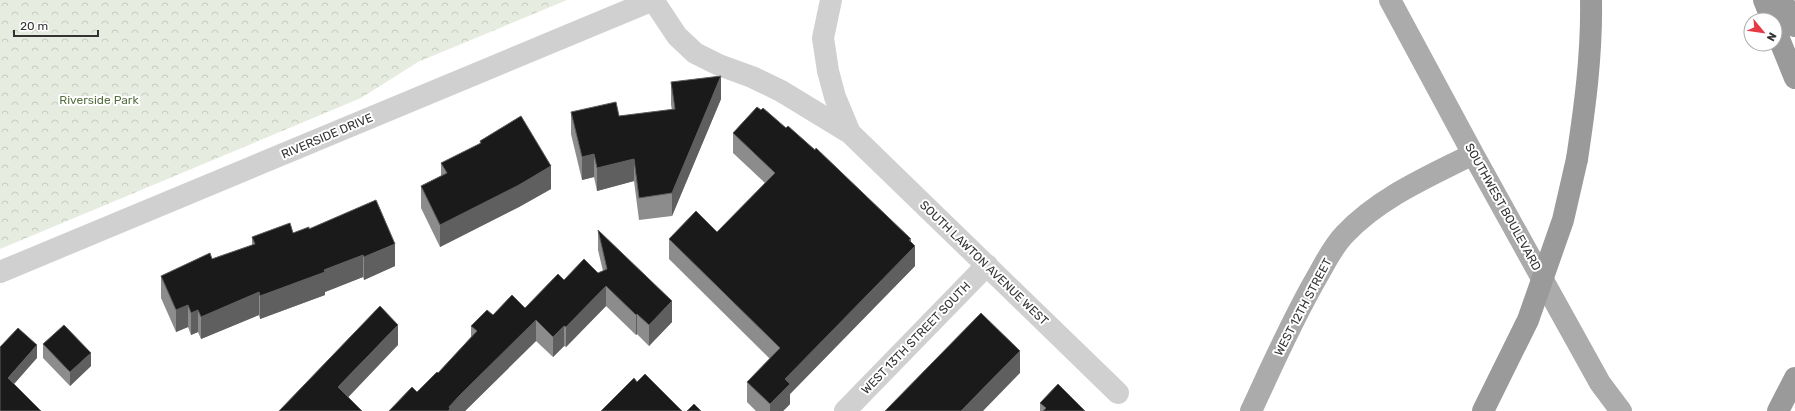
<svg xmlns="http://www.w3.org/2000/svg" width="1795" height="411" viewBox="0 0 1795 411" font-family="Rubik,sans-serif">
<style>
.forest{fill:url(#forest-crowns)}
.lines{fill:none;stroke-linecap:round;stroke-linejoin:round}
.minor{stroke:#d0d0d0;stroke-width:22}
.major{stroke:#ababab;stroke-width:22}
.highway{stroke:#9a9a9a;stroke-width:22}
.highway-bridge{stroke:#9a9a9a;stroke-width:22}
.wall{fill:#8c8c8c}
.shaded-wall{fill:#5f5f5f}
.building{fill:#1a1a1a;stroke:#5f5f5f}
.labels{text-anchor:middle;stroke-width:4;stroke-linejoin:round;paint-order:stroke}
.park-label{font-size:12px;fill:#56703f;stroke:#fff}
.street-label{font-size:12px;fill:#333;stroke:#fff}
</style>
<defs>
<pattern id="forest-crowns" width="20" height="18" patternUnits="userSpaceOnUse"><rect width="20" height="18" fill="#e6ecdf"/><path d="M2 6a3 3 0 1 1 6 0M12 15a3 3 0 1 1 6 0" fill="none" stroke="#c6cbc0"/></pattern>
</defs>
<rect width="100%" height="100%" fill="#fff"/>
<!-- forest -->
<path class="forest" d="M0,0H567L418,62L361,98L0,249Z"/>
<g class="lines">
<!-- minor -->
<path class="minor" d="M653,0L677,36L695,53L719,65L752,77L781,91L850,133L1118,393
M831,0L823,38L828,71L835,97L850,133
M0,272L653,0
M845,411L987,265"/>
<!-- major -->
<path class="major" d="M1390,0L1473,154L1600,383L1621,411
M1251,411C1272,366 1292,320 1317,277C1325,263 1333,246 1345,234C1380,197 1428,177 1473,154"/>
<!-- highway -->
<path class="highway" d="M1764,0L1772,20
M1782,0L1795,26
M1775,29L1795,78
M1577,159C1585,106 1592,54 1591,0
M1778,411L1795,378"/>
<!-- highway-bridge -->
<path class="highway-bridge" d="M1483,411L1528,320L1563,220L1577,159"/>
</g>
<!-- wall -->
<path class="wall" d="M671,82L721,99L672,216L639,220L634,181L597,191L594,177L582,180L571,134V112L619,116L672,110L671,105Z
M733,133L911,242L915,266L790,394V404L783,411H756L747,402V382L770,359L669,259V239L717,232L765,183L733,153Z
M480,141L551,189L519,207L440,247L421,208V186L441,176V163L480,144Z
M309,229L395,266L364,280L363,277L325,292V295L260,319L259,315L201,339L198,332L191,335L188,327L176,332L161,298V276L252,245V237L293,233Z
M598,230L672,322L649,346L637,334L636,335L606,306L566,347L564,346L553,357L536,341L465,411H389L417,392L438,373L471,337V326L493,315L525,308L564,280L598,273L603,271L598,250Z
M43,344L91,366L70,386L43,358Z
M1040,403L1085,411H1040Z"/>
<!-- shaded-wall -->
<path class="shaded-wall" d="M721,76V99L672,216V193Z
M594,154V177L582,180V157Z
M634,159V181L597,191V168Z
M551,166V189L519,207L440,247V225Z
M911,239V250L915,246V266L790,394V404L783,411H770V404L785,379Z
M395,244V266L364,280V257Z
M363,255V277L325,292V295L260,319V296Z
M606,286V306L566,347V327Z
M259,292V315L201,339V317Z
M672,301V322L649,346V325Z
M188,305V327L176,332V310Z
M198,310V332L191,335V313Z
M637,314V334L636,335V315Z
M536,320V341L465,411H448L449,407L460,395Z
M398,325V345L338,408V387Z
M564,326V346L553,357V337Z
M37,345V358L8,391V378Z
M1020,351V373L983,411H961Z
M91,353V366L70,386V372Z"/>
<!-- building -->
<path class="building" d="M721,76L672,193L639,198L634,159L597,168L594,154L582,157L571,112L616,102L619,116L675,109L671,82Z
M757,107L761,110L763,108L786,128L788,126L815,150L816,148L911,239L909,240L915,246L785,379L790,384L770,404L747,382L780,348L669,239L696,211L717,232L775,173L733,133Z
M521,116L551,166L519,185L440,225L421,186L447,173L441,163L481,143L480,141Z
M376,200L395,244L364,257L363,255L324,270L325,272L260,296L259,292L201,317L198,310L191,313L188,305L176,310L161,276L210,253L212,259L255,244L252,237L290,223L293,233L309,227V229Z
M598,230L672,301L649,325L637,314L636,315L606,286L566,327L564,326L553,337L536,320L460,395L449,407L450,409L448,411H389L412,387L417,392L437,372L438,373L477,331L471,326L487,310L493,315L512,295L525,308L558,274L564,280L584,259L598,273L607,269Z
M380,306L398,325L338,387L362,411H279Z
M981,313L1020,351L961,411H885Z
M64,325L91,353L70,372L43,344Z
M18,328L37,345L8,378L41,411H0V347Z
M645,374L682,411H601L634,378L637,382Z
M1058,384L1085,411H1043L1046,408L1040,403Z
M694,404L701,411H687Z"/>
<g class="labels">
<!-- park labels -->
<g class="park-label">
<text x="99" y="104">Riverside Park</text>
</g>
<!-- street labels -->
<g class="street-label">
<text transform="translate(327 136) rotate(-23)" y="4">RIVERSIDE DRIVE</text>
<text transform="translate(1503 207) rotate(61)" y="4">SOUTHWEST BOULEVARD</text>
<text transform="translate(984 263) rotate(44)" y="4">SOUTH LAWTON AVENUE WEST</text>
<text transform="translate(1303 307) rotate(-62)" y="4">WEST 12TH STREET</text>
<text transform="translate(916 338) rotate(-46)" y="4">WEST 13TH STREET SOUTH</text>
</g>
</g>
<!-- north arrow -->
<g transform="translate(1763 32) rotate(119)"><circle r="19" fill="#ffffff" stroke="#adadad"/>
<path d="M0-3L7 15L0 10L-7 15Z" fill="#e63946"/>
<text y="-6" font-size="11" font-weight="bold" text-anchor="middle" fill="#333333">N</text>
</g>
<!-- scale -->
<path d="M14 30v6h84v-6" fill="none" stroke="#333333" stroke-width="2"/>
<text x="20" y="30" font-size="12" fill="#333333" stroke="#ffffff" stroke-width="3" paint-order="stroke">20 m</text>
</svg>
